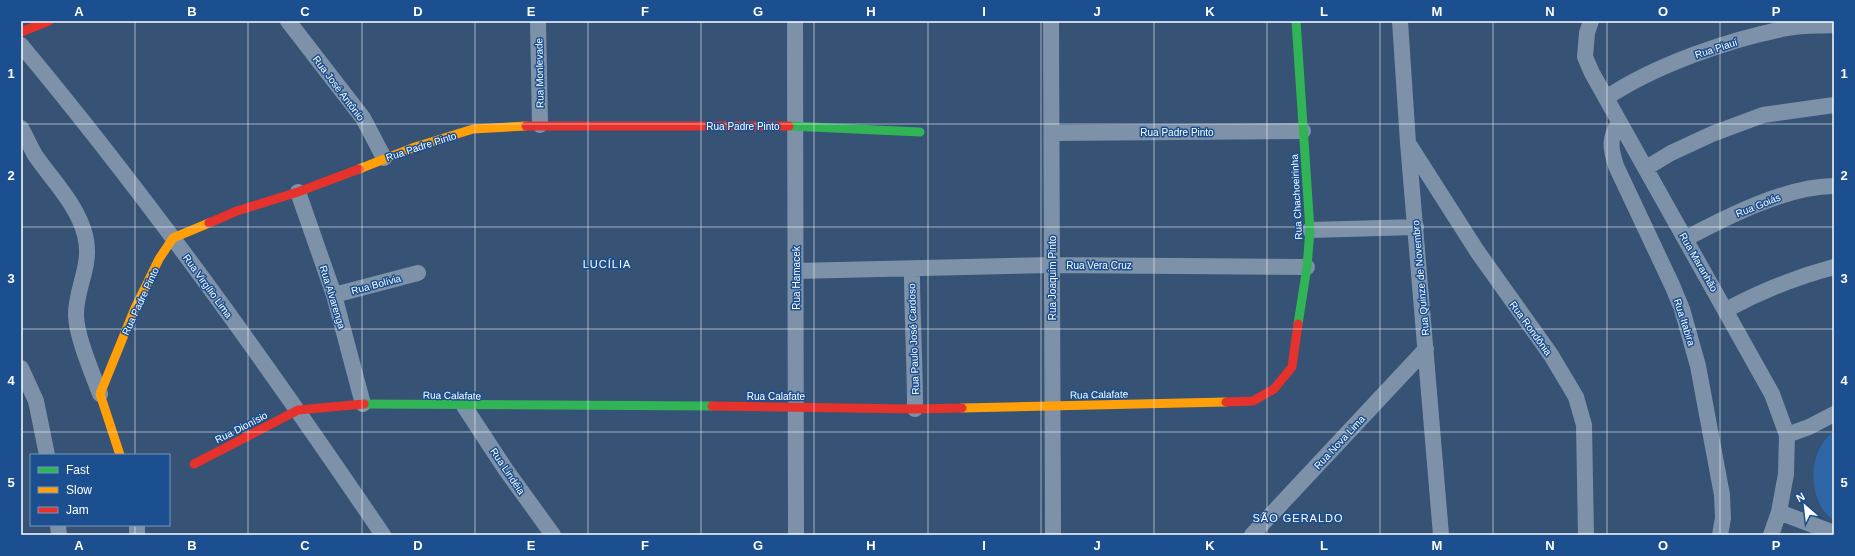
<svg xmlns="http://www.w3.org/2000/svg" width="1855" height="556" viewBox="0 0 1855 556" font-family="Arial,sans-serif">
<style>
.green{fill:#2f66a5}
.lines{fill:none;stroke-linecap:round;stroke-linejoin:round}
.street{stroke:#7d92a8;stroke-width:16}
.fast{stroke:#30b455;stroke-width:9}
.slow{stroke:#ff9f0a;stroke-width:9}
.jam{stroke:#e5322d;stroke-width:9}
.grid{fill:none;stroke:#fff;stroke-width:1;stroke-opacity:0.55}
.labels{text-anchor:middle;stroke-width:3;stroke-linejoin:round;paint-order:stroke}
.street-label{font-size:10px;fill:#fff;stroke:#1b4f8f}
.neighbourhood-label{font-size:11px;letter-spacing:1px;fill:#fff;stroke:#1b4f8f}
.neatline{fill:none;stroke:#fff;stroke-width:1.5}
.grid-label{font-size:13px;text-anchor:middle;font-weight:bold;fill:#fff}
</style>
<rect width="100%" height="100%" fill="#365274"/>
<!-- green -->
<path class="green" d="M1834,431V521C1831,518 1826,514 1823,510C1808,486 1810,449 1834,431Z"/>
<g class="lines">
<!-- street -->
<path class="street" d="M288,21L363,118L384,158
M538,21L540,125
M795,21L796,535
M1051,21L1053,535
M1400,21L1408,143L1441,535
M1591,21L1587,33L1585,57L1592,73L1772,394L1787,435L1786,474L1779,512L1771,535
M21,45C151,201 269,367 383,535
M1606,98C1655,65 1730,39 1788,28C1803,25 1819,26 1834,25
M1619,122C1609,139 1610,147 1616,166L1672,285L1682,309L1698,366L1722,495L1723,518L1720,535
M21,128C26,137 30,146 35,155C52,180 77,204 85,235C93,266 75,288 76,316C77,338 92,372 100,394
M1052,133L1303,131
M1410,146L1477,251L1551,355L1576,397L1584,425L1586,535
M1646,168L1671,153L1712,134L1763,115L1834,105
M298,192L334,295L363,404
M1310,230L1416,227
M1685,239C1726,217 1787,186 1834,186
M912,270C912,316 915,362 915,409
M796,271L1052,265L1307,267
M334,295L418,273
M1726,310C1761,291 1796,277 1834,267
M21,368L36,401L47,455
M464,406L506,470L553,535
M1787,435L1809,427L1834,414
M1779,512L1834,533
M58,525L59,535
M137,525V535
M1252,535L1426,349"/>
<!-- fast -->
<path class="fast" d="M1296,21L1310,230L1307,267L1298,324
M789,126L920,132
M364,404L712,406"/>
<!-- slow -->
<path class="slow" d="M359,169L415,147L473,129L526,126
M962,408L1226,402
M120,455L100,394L135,308L159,259L173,238L209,223"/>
<!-- jam -->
<path class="jam" d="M21,32L49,21
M526,126H789
M209,223L237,211L298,192L359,169
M1226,402L1253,401L1274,389L1292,367L1298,324
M712,406L915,409L962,408
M194,464L298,410L364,404"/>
</g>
<!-- grid -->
<path class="grid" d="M135,21V455M248,21V535M362,21V535M475,21V535M588,21V535M701,21V535M814,21V535M928,21V535M1041,21V535M1154,21V535M1267,21V535M1380,21V535M1493,21V535M1607,21V535M1720,21V535M21,124H1834M21,227H1834M21,329H1834M21,432H1834M135,525V535"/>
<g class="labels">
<!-- street labels -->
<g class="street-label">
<text transform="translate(1716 48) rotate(-18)" y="4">Rua Piauí</text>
<text transform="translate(539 73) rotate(-91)" y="4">Rua Monlevade</text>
<text transform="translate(339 88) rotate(53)" y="4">Rua José Antônio</text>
<text x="743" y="130">Rua Padre Pinto</text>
<text x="1177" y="136">Rua Padre Pinto</text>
<text transform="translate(421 146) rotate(-18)" y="4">Rua Padre Pinto</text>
<text transform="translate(1296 197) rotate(-93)" y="4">Rua Chachoeirinha</text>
<text transform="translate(1758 205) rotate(-22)" y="4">Rua Goiás</text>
<text transform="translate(1699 262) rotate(60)" y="4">Rua Maranhão</text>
<text x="1099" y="269">Rua Vera Cruz</text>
<text transform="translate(796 278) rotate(-90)" y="4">Rua Hamacek</text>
<text transform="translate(1052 278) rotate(-90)" y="4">Rua Joaquim Pinto</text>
<text transform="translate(1420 278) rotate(-95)" y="4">Rua Quinze de Novembro</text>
<text transform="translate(376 284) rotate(-15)" y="4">Rua Bolívia</text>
<text transform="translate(208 286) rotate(54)" y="4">Rua Virgílio Lima</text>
<text transform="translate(333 297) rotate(73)" y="4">Rua Alvarenga</text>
<text transform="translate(140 301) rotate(-65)" y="4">Rua Padre Pinto</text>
<text transform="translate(1685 322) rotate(72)" y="4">Rua Itabira</text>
<text transform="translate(1531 328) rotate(54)" y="4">Rua Rondônia</text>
<text transform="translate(913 339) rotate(-92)" y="4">Rua Paulo José Cardoso</text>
<text transform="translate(1099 394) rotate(-1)" y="4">Rua Calafate</text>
<text transform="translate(452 395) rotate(1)" y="4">Rua Calafate</text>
<text x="776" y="400">Rua Calafate</text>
<text transform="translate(241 427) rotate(-27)" y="4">Rua Dionísio</text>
<text transform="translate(1339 442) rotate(-47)" y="4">Rua Nova Lima</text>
<text transform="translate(508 471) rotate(56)" y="4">Rua Lindéia</text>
</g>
<!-- neighbourhood labels -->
<g class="neighbourhood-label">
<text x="607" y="268">LUCÍLIA</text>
<text x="1298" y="522">SÃO GERALDO</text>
</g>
</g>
<!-- border -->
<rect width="1855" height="556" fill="none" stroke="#1b4f8f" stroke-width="44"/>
<!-- legend -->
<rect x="30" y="454" width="140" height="72" fill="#1b4f8f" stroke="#7695bc"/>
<rect x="38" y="467" width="20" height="6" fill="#30b455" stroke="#7695bc"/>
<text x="66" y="474" font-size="12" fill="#ffffff">Fast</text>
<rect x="38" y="487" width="20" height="6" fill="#ff9f0a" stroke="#7695bc"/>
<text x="66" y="494" font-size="12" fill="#ffffff">Slow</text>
<rect x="38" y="507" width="20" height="6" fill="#e5322d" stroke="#7695bc"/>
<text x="66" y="514" font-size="12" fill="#ffffff">Jam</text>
<!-- north arrow -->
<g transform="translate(1805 506) rotate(332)" stroke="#1b4f8f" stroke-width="3" paint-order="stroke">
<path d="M0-3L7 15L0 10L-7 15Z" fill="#ffffff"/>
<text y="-6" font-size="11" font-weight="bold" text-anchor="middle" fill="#ffffff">N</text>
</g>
<rect x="22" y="22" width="1811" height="512" class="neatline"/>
<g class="grid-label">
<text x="79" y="16">A</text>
<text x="192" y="16">B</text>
<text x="305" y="16">C</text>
<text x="418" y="16">D</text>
<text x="531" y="16">E</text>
<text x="645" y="16">F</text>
<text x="758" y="16">G</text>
<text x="871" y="16">H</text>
<text x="984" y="16">I</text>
<text x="1097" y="16">J</text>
<text x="1210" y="16">K</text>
<text x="1324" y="16">L</text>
<text x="1437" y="16">M</text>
<text x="1550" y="16">N</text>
<text x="1663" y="16">O</text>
<text x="1776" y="16">P</text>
<text x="11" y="78">1</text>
<text x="1844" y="78">1</text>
<text x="11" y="180">2</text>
<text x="1844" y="180">2</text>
<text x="11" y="283">3</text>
<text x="1844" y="283">3</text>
<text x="11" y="385">4</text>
<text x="1844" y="385">4</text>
<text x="11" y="487">5</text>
<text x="1844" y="487">5</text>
<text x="79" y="550">A</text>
<text x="192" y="550">B</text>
<text x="305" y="550">C</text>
<text x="418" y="550">D</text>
<text x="531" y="550">E</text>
<text x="645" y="550">F</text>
<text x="758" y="550">G</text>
<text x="871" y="550">H</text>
<text x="984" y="550">I</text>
<text x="1097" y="550">J</text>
<text x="1210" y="550">K</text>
<text x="1324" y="550">L</text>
<text x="1437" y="550">M</text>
<text x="1550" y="550">N</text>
<text x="1663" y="550">O</text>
<text x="1776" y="550">P</text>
</g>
</svg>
